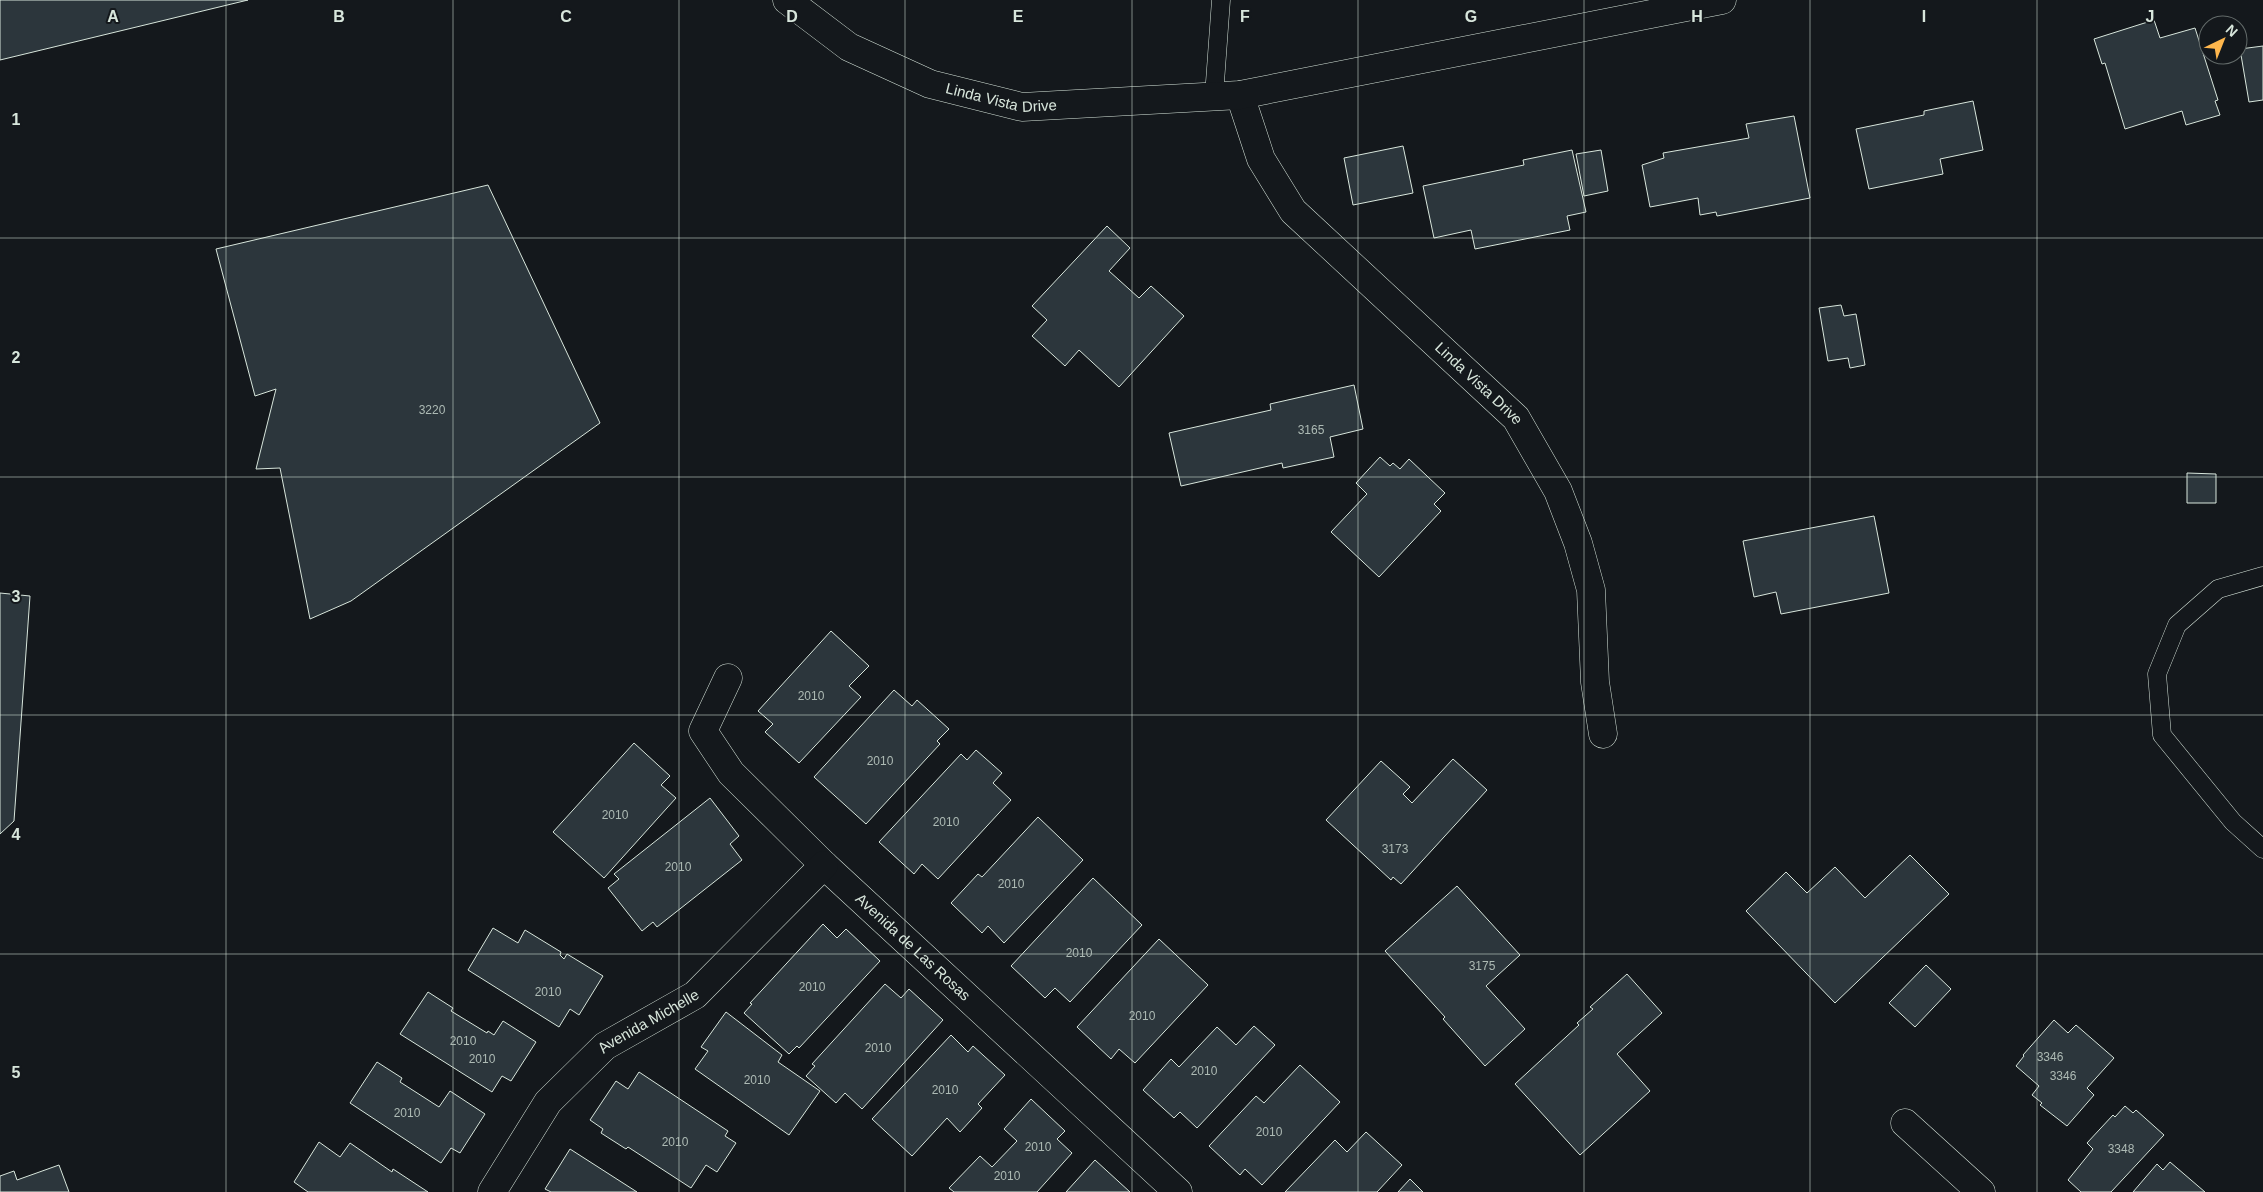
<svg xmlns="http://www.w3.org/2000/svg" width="2263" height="1192" viewBox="0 0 2263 1192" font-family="Helvetica,sans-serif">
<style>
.building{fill:#2c363c;stroke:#d8e6dc}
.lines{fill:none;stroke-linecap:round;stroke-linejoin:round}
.lane-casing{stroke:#d8e6dc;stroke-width:19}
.street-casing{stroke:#d8e6dc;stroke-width:29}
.secondary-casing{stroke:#d8e6dc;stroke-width:29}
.lane{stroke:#14181c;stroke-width:18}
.street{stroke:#14181c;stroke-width:28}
.secondary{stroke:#14181c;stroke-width:28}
.grid{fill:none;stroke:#d8e6dc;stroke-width:1;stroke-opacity:0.55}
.labels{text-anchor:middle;stroke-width:4;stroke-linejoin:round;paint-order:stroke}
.number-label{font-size:12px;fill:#adbab4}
.street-label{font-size:15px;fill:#d8e6dc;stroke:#14181c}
.grid-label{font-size:16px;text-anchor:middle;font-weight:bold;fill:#d8e6dc;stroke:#14181c;stroke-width:4;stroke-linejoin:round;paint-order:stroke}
</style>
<rect width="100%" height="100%" fill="#14181c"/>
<!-- building -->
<path class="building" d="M0,0H248L0,60Z
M2154,20L2160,38L2195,28L2218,100L2215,101L2220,115L2186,125L2182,111L2125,129L2105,63L2102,64L2094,39Z
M2263,46V100L2249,102L2240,49Z
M1973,101L1983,150L1940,159L1943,174L1869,189L1856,129L1924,115V111Z
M1794,116L1810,198L1717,216L1716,212L1700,215L1698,198L1650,207L1642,165L1664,158L1663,153L1749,138L1746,124Z
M1403,146L1413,193L1353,205L1344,158Z
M1572,150L1586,212L1567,216L1570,230L1475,249L1471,230L1434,238L1423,186L1524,165L1523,160Z
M1601,150L1608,191L1584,196L1576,154Z
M488,185L600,423L351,601L310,619L280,468L256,469L276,389L255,396L216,249Z
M1107,226L1130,248L1109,271L1139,298L1151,286L1184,316L1119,387L1079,350L1065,366L1032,336L1047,320L1032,306Z
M1841,305L1844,316L1856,314L1865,365L1850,368L1848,358L1828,361L1819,308Z
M1354,385L1363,429L1330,437L1334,457L1283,468L1282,463L1181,486L1169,433L1271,410L1270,404Z
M1380,457L1390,466L1393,463L1400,469L1409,459L1445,493L1434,504L1441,511L1379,577L1331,532L1367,494L1356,483Z
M2187,473L2216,474V503H2187Z
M1874,516L1889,593L1781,614L1776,592L1754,597L1743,541Z
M0,593L30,596L14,821L0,834Z
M831,631L869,666L849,686L861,697L799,763L765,732L773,724L758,711Z
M894,690L912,706L917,700L949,729L937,741L940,744L866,824L814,777Z
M634,743L670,776L661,785L676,798L604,878L553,832Z
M976,750L1002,773L993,783L1011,800L938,879L922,864L914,874L879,842L961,754L967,760Z
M1453,759L1487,790L1401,884L1393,877L1391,880L1326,820L1381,761L1410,787L1403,794L1412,803Z
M710,798L739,836L730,844L742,860L657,927L653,922L642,931L608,888L619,879L614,874Z
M1038,817L1083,860L1004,943L988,926L982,933L951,903L978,874L982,877Z
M1910,855L1949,894L1835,1003L1746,911L1786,872L1807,893L1835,867L1865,898Z
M1093,878L1142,925L1070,1002L1055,988L1045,998L1011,966Z
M1457,886L1520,955L1486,986L1525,1029L1485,1066L1443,1019L1445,1017L1385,951Z
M823,924L837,938L846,929L880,961L799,1048L797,1046L789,1054L744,1013L752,1004L750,1003Z
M493,928L518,943L525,930L561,952L560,955L564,959L567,954L603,976L579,1015L570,1009L559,1027L468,970Z
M1159,939L1208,985L1135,1063L1119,1049L1111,1059L1077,1027Z
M1926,965L1951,989L1915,1027L1889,1003Z
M1627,974L1662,1013L1617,1054L1650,1091L1580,1155L1515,1084L1579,1025L1577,1023L1593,1009L1590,1007Z
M885,984L901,998L909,989L943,1020L862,1109L845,1093L836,1103L806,1076L815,1066L812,1064Z
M428,992L453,1008L451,1011L487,1033L488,1031L494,1035L503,1021L536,1042L511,1081L502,1076L492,1092L400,1034Z
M726,1012L782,1055L778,1062L820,1091L789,1135L695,1069L708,1051L701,1047Z
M2054,1020L2068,1033L2076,1025L2114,1058L2087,1088L2094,1095L2067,1126L2040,1105L2042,1103L2032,1095L2039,1086L2016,1066L2024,1056L2023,1055Z
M1254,1026L1275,1045L1197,1128L1180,1112L1174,1118L1143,1090L1171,1059L1179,1067L1217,1027L1236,1045Z
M951,1035L968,1052L973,1046L1005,1075L978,1104L982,1108L960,1132L947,1118L912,1156L872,1119Z
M377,1062L402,1078L400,1082L439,1107L450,1091L485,1114L460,1153L451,1148L441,1163L350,1103Z
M1300,1065L1340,1102L1262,1185L1245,1169L1240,1175L1209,1146L1256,1096L1264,1103Z
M639,1072L728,1131L725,1136L736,1143L717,1172L706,1165L691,1188L628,1147L626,1149L601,1133L603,1129L590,1120L616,1081L628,1089Z
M1031,1099L1065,1131L1057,1139L1072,1153L1037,1192H954L949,1188L980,1156L992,1167L1017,1141L1004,1129Z
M2125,1106L2133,1113L2136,1110L2164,1135L2111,1192H2081L2068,1180L2093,1149L2087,1143L2113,1115L2115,1117Z
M1366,1132L1402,1165L1377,1192H1285L1335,1140L1347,1152Z
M319,1142L340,1157L350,1143L392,1172L393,1169L428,1192H308L294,1182Z
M570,1149L637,1192H551L545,1189Z
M1095,1160L1130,1192H1066Z
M2170,1162L2205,1192H2133L2157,1164L2163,1170Z
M59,1165L69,1192H0V1176L14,1171L17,1180Z
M1410,1179L1423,1192H1398Z"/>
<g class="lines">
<!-- lane casing -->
<g class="lane-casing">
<path id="lane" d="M1214,96L1221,0
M2263,576L2218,589L2177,625L2157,674L2162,735L2233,822L2263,849"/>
</g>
<!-- street casing -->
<g class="street-casing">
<g id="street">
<path id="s1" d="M1240,95L1261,159L1293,211L1516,418L1558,491L1578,543L1591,590L1595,682L1603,734"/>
<path id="s2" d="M728,678L703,731L731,773L824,865L1178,1192"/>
<path d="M1905,1123L1981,1192"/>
<path id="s3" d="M492,1192L548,1102L605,1046L695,995L824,865"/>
</g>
</g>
<!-- secondary casing -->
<g class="secondary-casing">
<g id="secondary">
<path id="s4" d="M787,0L849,47L930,84L1022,107L1240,95L1722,0"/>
</g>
</g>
<!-- lane -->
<use href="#lane" class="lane"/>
<!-- street -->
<use href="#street" class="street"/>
<!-- secondary -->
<use href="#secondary" class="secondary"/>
</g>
<!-- grid -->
<path class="grid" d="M226,0V1192M453,0V1192M679,0V1192M905,0V1192M1132,0V1192M1358,0V1192M1584,0V1192M1810,0V1192M2037,0V1192M0,238H2263M0,477H2263M0,715H2263M0,954H2263"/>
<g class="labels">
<!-- number labels -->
<g class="number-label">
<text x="432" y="414">3220</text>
<text x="1311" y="434">3165</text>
<text x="811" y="700">2010</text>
<text x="880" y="765">2010</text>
<text x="615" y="819">2010</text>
<text x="946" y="826">2010</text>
<text x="1395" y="853">3173</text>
<text x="678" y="871">2010</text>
<text x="1011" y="888">2010</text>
<text x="1079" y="957">2010</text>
<text x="1482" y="970">3175</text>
<text x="812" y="991">2010</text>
<text x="548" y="996">2010</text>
<text x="1142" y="1020">2010</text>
<text x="463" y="1045">2010</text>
<text x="878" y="1052">2010</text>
<text x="2050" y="1061">3346</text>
<text x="482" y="1063">2010</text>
<text x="1204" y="1075">2010</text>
<text x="2063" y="1080">3346</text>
<text x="757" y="1084">2010</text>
<text x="945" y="1094">2010</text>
<text x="407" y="1117">2010</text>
<text x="1269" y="1136">2010</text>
<text x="675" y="1146">2010</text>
<text x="1038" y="1151">2010</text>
<text x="2121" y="1153">3348</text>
<text x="1007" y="1180">2010</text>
</g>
<!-- street labels -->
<g class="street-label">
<text dy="5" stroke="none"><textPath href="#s4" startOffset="240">Linda Vista Drive</textPath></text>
<text dy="5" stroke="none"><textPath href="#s1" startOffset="382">Linda Vista Drive</textPath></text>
<text dy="5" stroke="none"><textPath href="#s2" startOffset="361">Avenida de Las Rosas</textPath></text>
<text dy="5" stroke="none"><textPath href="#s3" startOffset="236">Avenida Michelle</textPath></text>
</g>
</g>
<g class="grid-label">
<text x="113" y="22">A</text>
<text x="339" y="22">B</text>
<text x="566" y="22">C</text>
<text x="792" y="22">D</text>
<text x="1018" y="22">E</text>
<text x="1245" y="22">F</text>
<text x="1471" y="22">G</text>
<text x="1697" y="22">H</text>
<text x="1924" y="22">I</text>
<text x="2150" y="22">J</text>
<text x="16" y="125">1</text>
<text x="16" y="363">2</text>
<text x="16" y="602">3</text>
<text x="16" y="840">4</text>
<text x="16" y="1078">5</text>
</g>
<!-- north arrow -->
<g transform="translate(2223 40) rotate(43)"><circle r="24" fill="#14181c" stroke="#626a69"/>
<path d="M0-4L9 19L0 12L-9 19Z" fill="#ffb74d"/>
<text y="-8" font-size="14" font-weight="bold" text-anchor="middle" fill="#d8e6dc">N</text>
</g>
</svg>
